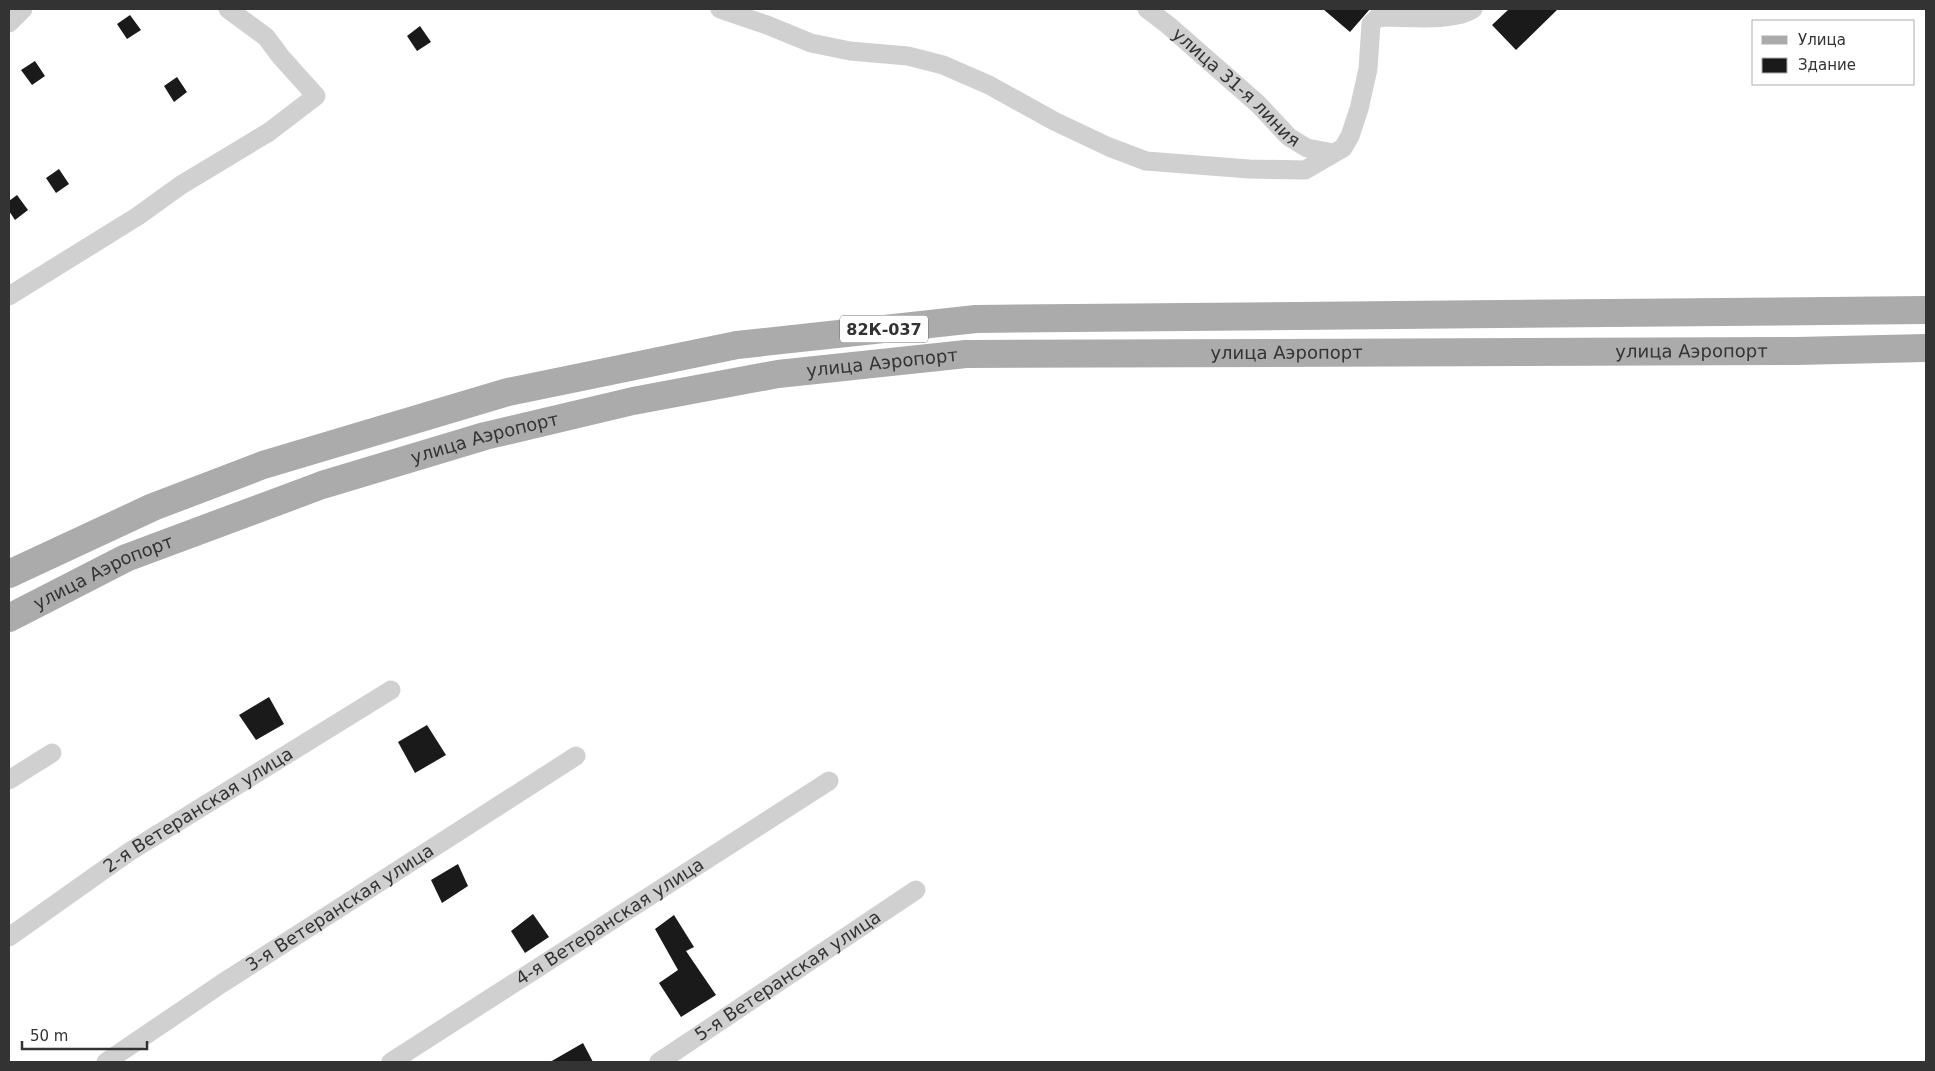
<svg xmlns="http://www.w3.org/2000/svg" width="1935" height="1071" viewBox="0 0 1935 1071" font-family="'DejaVu Sans',sans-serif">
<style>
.building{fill:#1a1a1a}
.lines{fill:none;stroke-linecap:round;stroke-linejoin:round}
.street{stroke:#d0d0d0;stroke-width:19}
.primary{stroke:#ababab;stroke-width:28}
.labels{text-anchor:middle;stroke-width:5;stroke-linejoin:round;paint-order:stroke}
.shield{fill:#fff;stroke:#707070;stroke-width:1}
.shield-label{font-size:16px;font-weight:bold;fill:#333}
.street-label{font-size:18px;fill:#333;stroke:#fff}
</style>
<rect width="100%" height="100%" fill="#fff"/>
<!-- building -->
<path class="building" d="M1323,9H1370L1350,32Z
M1509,9H1558L1516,50L1492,25Z
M130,15L141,30L127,39L117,24Z
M420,26L431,42L417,51L407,36Z
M35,61L45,76L32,85L21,70Z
M177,77L187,92L174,102L164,86Z
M59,169L69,184L56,193L46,178Z
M17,195L28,210L15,220L9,211V201Z
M269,697L284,724L256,740L239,715Z
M427,725L446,755L415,773L398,742Z
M458,864L468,886L442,903L431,880Z
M533,914L549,937L525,953L511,931Z
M674,915L694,947L686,951L716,995L681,1017L659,983L678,970L655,929Z
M583,1043L593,1062H550Z"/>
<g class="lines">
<!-- street -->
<g class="street">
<path d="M720,9L767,25L811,43L850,51L908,56L943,65L989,85L1054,121L1109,147L1146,161L1249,169L1305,170L1343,148L1350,136L1359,109L1368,69L1371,24L1377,18L1385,17C1409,17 1454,22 1473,9"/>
<path id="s1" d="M1147,9L1168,25L1258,104L1289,137L1307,148L1333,153"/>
<path d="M9,23L23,9"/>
<path d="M9,296L138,216L181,185L269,132L316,96L281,57L266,37L228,9"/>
<path d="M9,780L52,753"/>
<path id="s2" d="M9,937L129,852L391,690"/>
<path id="s3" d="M106,1062L221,984L576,756"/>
<path id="s4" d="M391,1062L829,781"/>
<path id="s5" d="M659,1062L916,890"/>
</g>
<!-- primary -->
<g class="primary">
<path d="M9,574L153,507L263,465L508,392L737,345L976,319L1926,310"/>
<path id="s6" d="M9,618L126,558L322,485L485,436L633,401L778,374L966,354L1796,351L1926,348"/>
</g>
</g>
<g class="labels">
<!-- shield labels -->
<rect class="shield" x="840" y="315.5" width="88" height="27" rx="4"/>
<g class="shield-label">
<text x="884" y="335">82К-037</text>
</g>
<!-- street labels -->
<g class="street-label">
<text dy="6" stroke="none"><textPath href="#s1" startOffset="119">улица 31-я линия</textPath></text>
<text dy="6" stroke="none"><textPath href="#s6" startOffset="1725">улица Аэропорт</textPath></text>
<text dy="6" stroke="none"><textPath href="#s6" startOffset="1320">улица Аэропорт</textPath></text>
<text dy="6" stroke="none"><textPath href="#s6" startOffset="915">улица Аэропорт</textPath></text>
<text dy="6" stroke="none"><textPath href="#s6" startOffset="510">улица Аэропорт</textPath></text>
<text dy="6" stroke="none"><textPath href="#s6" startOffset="105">улица Аэропорт</textPath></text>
<text dy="6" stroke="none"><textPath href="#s2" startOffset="228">2-я Ветеранская улица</textPath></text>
<text dy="6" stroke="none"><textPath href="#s3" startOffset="280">3-я Ветеранская улица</textPath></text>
<text dy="6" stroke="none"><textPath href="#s4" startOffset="260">4-я Ветеранская улица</textPath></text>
<text dy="6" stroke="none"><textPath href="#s5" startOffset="155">5-я Ветеранская улица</textPath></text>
</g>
</g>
<!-- border -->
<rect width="1935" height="1071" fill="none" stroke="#333333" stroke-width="20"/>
<!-- legend -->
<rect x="1752" y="20" width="162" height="65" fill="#ffffff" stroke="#adadad"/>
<rect x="1762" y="36" width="25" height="8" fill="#ababab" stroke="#adadad"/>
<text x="1798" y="45" font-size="15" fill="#333333">Улица</text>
<rect x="1762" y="58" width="25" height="15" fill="#1a1a1a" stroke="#adadad"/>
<text x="1798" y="70" font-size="15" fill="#333333">Здание</text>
<!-- scale -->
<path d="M22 1041v8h125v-8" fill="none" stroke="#333333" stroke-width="2.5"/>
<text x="30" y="1041" font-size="15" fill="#333333" stroke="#ffffff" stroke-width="4" paint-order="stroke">50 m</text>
</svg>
